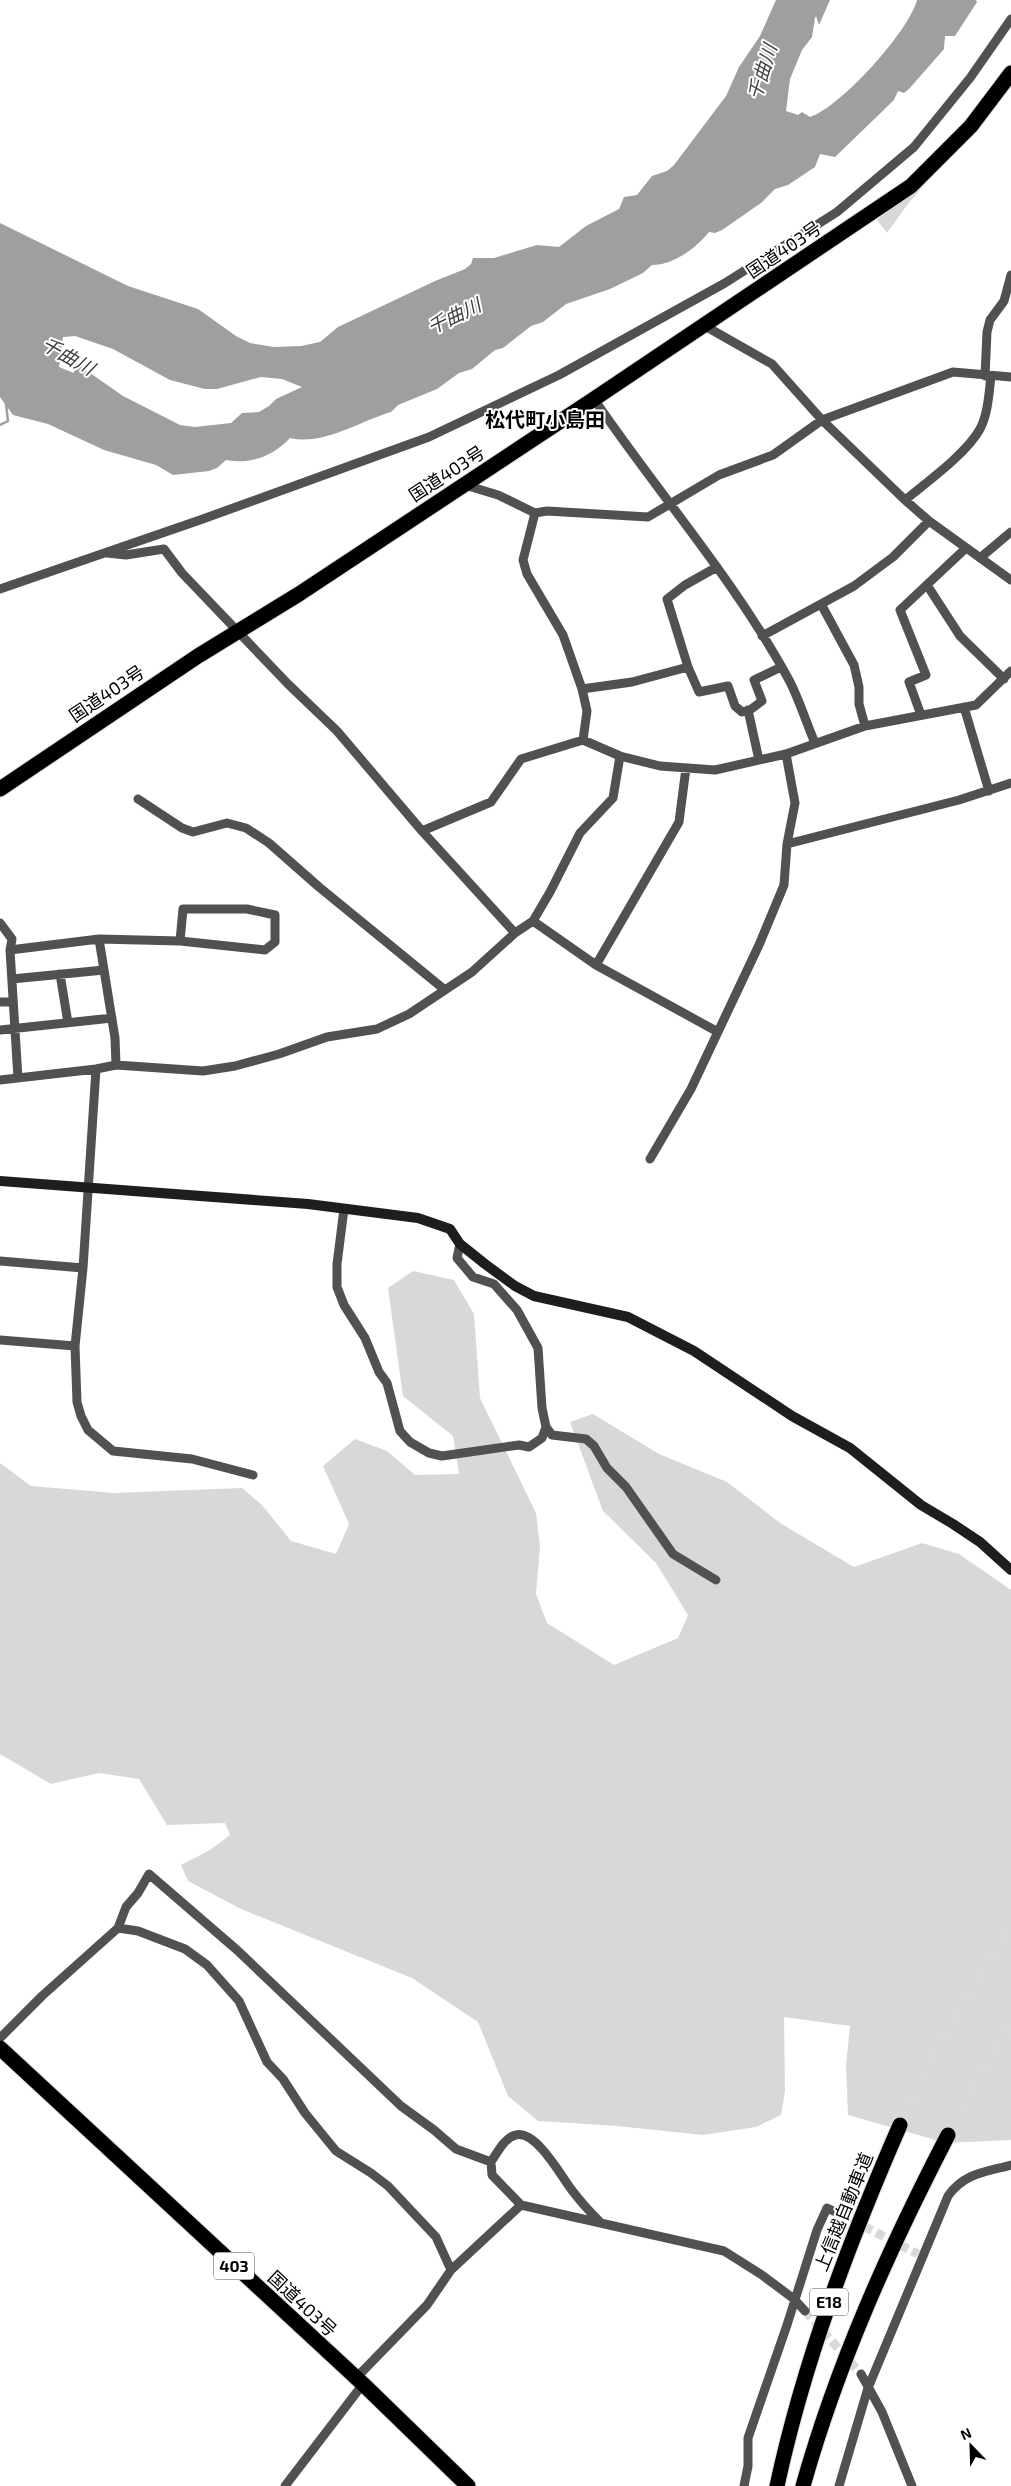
<svg xmlns="http://www.w3.org/2000/svg" width="1011" height="2486" viewBox="0 0 1011 2486" font-family="'Exo 2','Noto Sans JP',sans-serif">
<style>
.green{fill:#d8d8d8}
.water{fill:#9f9f9f;fill-rule:evenodd}
.lines{fill:none;stroke-linecap:round;stroke-linejoin:round}
.stream{stroke:#9f9f9f;stroke-width:2.5}
.street-tunnel{stroke:#d9d9d9;stroke-width:9;stroke-dasharray:9 4.5;stroke-linecap:butt}
.highway-tunnel{stroke:#d9d9d9;stroke-width:15;stroke-dasharray:15 8;stroke-linecap:butt}
.highway-casing{stroke:#dbdbdb;stroke-width:17}
.street{stroke:#515151;stroke-width:9}
.secondary{stroke:#1e1e1e;stroke-width:10}
.highway{stroke:#000;stroke-width:15}
.labels{text-anchor:middle;stroke-width:4;stroke-linejoin:round;paint-order:stroke}
.shield{fill:#fff;stroke:#4c4c4c;stroke-width:1}
.shield-label{font-size:16px;font-weight:bold;fill:#000}
.street-label{font-size:18px;fill:#000;stroke:#fff}
.water-label{font-size:19px;font-style:italic;fill:#404040;stroke:#fff}
.quarter-label{font-size:20px;font-weight:bold;fill:#000;stroke:#fff}
</style>
<rect width="100%" height="100%" fill="#fff"/>
<!-- green -->
<path class="green" d="M931,173L933,175L907,205L887,233L877,220Z
M413,1271L454,1280L474,1314L480,1398L536,1513L540,1546L536,1594L547,1623L614,1665L678,1638L688,1615L656,1563L603,1511L570,1422L593,1414L659,1454L727,1482L780,1523L854,1567L922,1543L959,1554L1011,1590V2140L946,2143L848,2115L846,2066L850,2026L784,2017L785,2091L781,2115L756,2127L703,2135L617,2126L538,2121L508,2096L478,2022L412,1978L241,1909L188,1881L181,1865L210,1850L230,1835L225,1823L167,1825L139,1779L99,1773L51,1784L0,1754V1463L31,1486L114,1493L242,1488L262,1505L291,1541L336,1554L349,1524L323,1466L355,1439L387,1451L415,1475L459,1474L453,1436L403,1396L388,1288Z"/>
<!-- water -->
<path class="water" d="M776,0H830L819,25L816,16L815,18L812,37L802,50L790,79L786,111L798,115L802,112L810,117C841,107 909,31 917,0H976L977,2L955,36H945L944,49L909,89L904,93L898,91L894,100L835,157L820,154L815,167L788,185L775,189L761,203L722,230L715,233L709,232C696,248 674,265 652,265L643,273L610,289L566,304L543,322L531,326L503,348L495,350L472,369L459,373L437,389L398,405L391,412C360,421 323,446 290,438C273,456 250,465 226,460L217,468L209,471L173,475L156,465L104,450L48,424L13,415L0,397V223L128,286L198,309L236,336L250,343L274,347L301,346L320,342L338,327L435,281L465,269L471,264L473,258H494L537,245L559,247L586,226L619,209L624,197L637,195L652,176L667,171L674,165L726,96L739,67L760,36ZM75,336L113,349L170,380L205,389H217L261,377L282,379L302,387L276,399L269,406L259,412L242,413L231,423L195,427L180,425L123,396L73,361L74,373L59,367L63,337Z"/>
<g class="lines">
<!-- stream -->
<path class="stream" d="M0,425L8,421L6,404"/>
<!-- street-tunnel -->
<path class="street-tunnel" d="M840,2214L918,2254
M805,2311L861,2374"/>
<!-- highway-tunnel -->
<path class="highway-tunnel" d="M900,2125L953,2020L1011,1925
M948,2135L1011,2023"/>
<!-- highway casing -->
<g class="highway-casing">
<path id="highway" d="M0,789L198,656L299,594L594,399L911,186L971,126L1011,73
M0,2048L363,2384L468,2486
M777,2486C804,2361 849,2242 900,2125
M803,2486C838,2362 889,2249 948,2135"/>
</g>
<!-- street -->
<path class="street" d="M705,326L772,364L822,420L905,500L929,521L1011,580
M985,376L987,332L990,320L1004,301L1011,275
M594,399C658,493 734,579 789,680C799,699 806,722 815,743
M465,485L498,495L535,513L547,511L648,517L719,475L773,455L822,420L953,372L1011,377
M905,500C927,482 967,453 980,429C988,414 989,393 991,376
M535,513L523,560L527,574L563,635L582,689L587,711L583,740L620,756L660,766L715,770L786,754L865,726L976,705L1011,671
M107,553L126,555L164,549L182,573L288,684L337,731L422,831L515,933
M980,558L1011,532
M927,585L960,636L1004,679
M0,589L200,520L429,437L559,375L725,283L837,212L914,147L970,78L1011,19
M821,604L854,665L859,687V704L865,726
M762,636L854,586L893,557L929,521
M688,667L699,692L728,686L735,706L742,712L750,710L762,701L754,680L781,667
M582,689L632,682L688,667L667,599L685,585L717,567
M964,707L989,791
M748,710L759,760
M921,715L909,682L926,675L900,610L966,548
M138,799L182,828L193,832L227,823L246,828L269,843L319,887L445,990
M422,831L491,802L521,759L583,740
M787,844L959,800L1011,783
M533,921L596,965L718,1032
M0,923L12,939L10,950L18,1078
M10,950L99,939
M596,965L679,822L686,768
M60,974L68,1023
M12,979L104,970
M0,1002H13
M0,1030L112,1018
M116,1065L115,1038L99,939L180,941L265,950L275,942V915L247,909H183L180,941
M96,1069L83,1268L75,1346L77,1402L81,1416L88,1430L113,1451L192,1459L253,1475
M0,1080L96,1069L116,1065L203,1071L235,1066L279,1054L327,1037L377,1029L409,1014L472,972L515,933L533,921L550,892L580,833L613,798L620,756
M650,1159L691,1089L759,945L784,885L787,844L795,803L786,754
M344,1209L337,1264V1287L344,1305L365,1338L379,1372L387,1383L400,1431L410,1442L429,1453L442,1456L519,1445L529,1447L542,1438L546,1427
M460,1244L457,1258L473,1277L494,1284L517,1310L538,1348L542,1408L546,1427L552,1435L586,1439L594,1446L607,1468L626,1487L673,1554L716,1580
M0,1261L83,1268
M0,1340L75,1346
M118,1928L138,1931L185,1949L207,1965L239,2001L267,2062L283,2079L305,2113L336,2151L371,2173L388,2186L436,2237L451,2270
M0,2038L42,1996L118,1928L126,1907L138,1893L149,1874L237,1950L401,2106L434,2130L456,2149L491,2162L492,2175L521,2205L724,2251L762,2275L794,2299L805,2311
M491,2162C497,2153 505,2137 516,2135C536,2130 561,2176 571,2189C580,2201 589,2211 599,2221
M861,2374L882,2412L912,2486
M356,2378L427,2305L451,2270L521,2205
M285,2486L363,2384
M744,2486L748,2466V2438L787,2325L817,2230L827,2208L840,2214
M839,2486L868,2388L948,2196C964,2173 986,2172 1011,2165"/>
<!-- secondary -->
<path class="secondary" d="M0,1181L308,1204L418,1218L450,1229L460,1244L485,1264L515,1286L534,1296L628,1317L694,1351L792,1416L850,1448L921,1505L953,1524L980,1542L1011,1570"/>
<!-- highway -->
<use href="#highway" class="highway"/>
</g>
<g class="labels">
<!-- shield labels -->
<g class="shield">
<rect x="214" y="2252.5" width="40" height="27" rx="4"/>
<rect x="810" y="2288.5" width="38" height="27" rx="4"/>
</g>
<g class="shield-label">
<text x="234" y="2272">403</text>
<text x="829" y="2308">E18</text>
</g>
<!-- street labels -->
<g class="street-label">
<text transform="translate(784 250) rotate(-34)" y="6">国道403号</text>
<text transform="translate(447 474) rotate(-33)" y="6">国道403号</text>
<text transform="translate(107 694) rotate(-34)" y="6">国道403号</text>
<text transform="translate(844 2212) rotate(-68)" y="6">上信越自動車道</text>
<text transform="translate(302 2304) rotate(43)" y="6">国道403号</text>
</g>
<!-- water labels -->
<g class="water-label">
<text transform="translate(762 72) rotate(-73)" y="7">千曲川</text>
<text transform="translate(454 316) rotate(-26)" y="7">千曲川</text>
<text transform="translate(68 356) rotate(29)" y="7">千曲川</text>
</g>
<!-- quarter labels -->
<g class="quarter-label">
<text x="545" y="427">松代町小島田</text>
</g>
</g>
<!-- north arrow -->
<g transform="translate(971 2446) rotate(337)" stroke="#ffffff" stroke-width="4" paint-order="stroke">
<path d="M0-4L9 19L0 12L-9 19Z" fill="#000000"/>
<text y="-8" font-size="14" font-weight="bold" text-anchor="middle" fill="#000000">N</text>
</g>
</svg>
